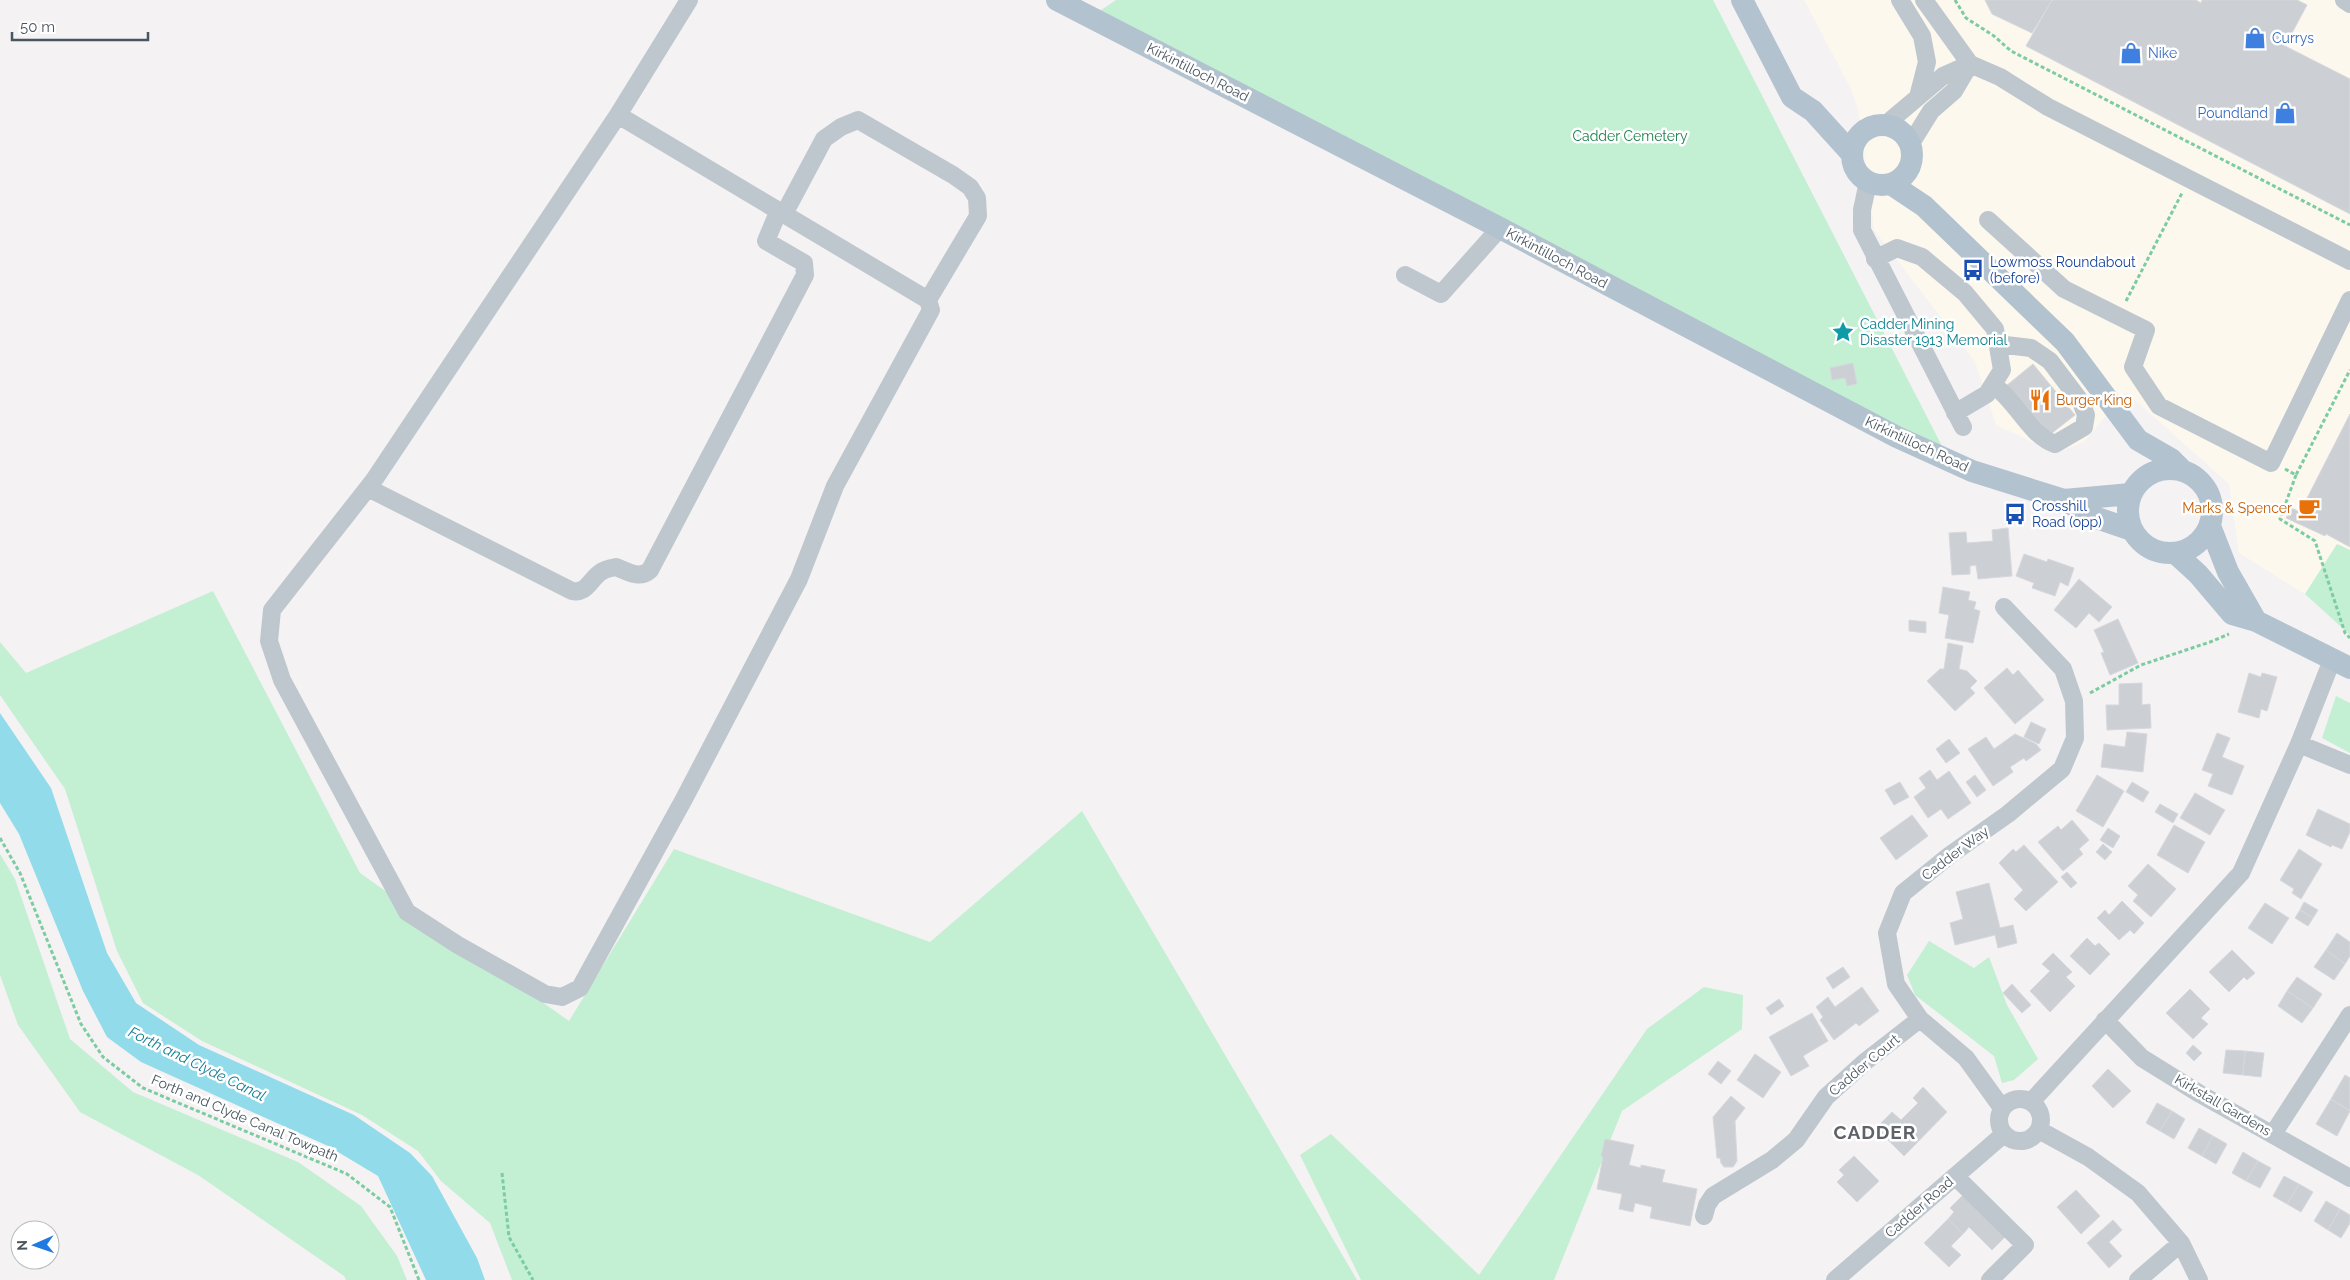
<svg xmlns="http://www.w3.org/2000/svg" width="2350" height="1280" viewBox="0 0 2350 1280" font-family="Raleway,sans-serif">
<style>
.commercial{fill:#fcf8ee}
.green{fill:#c3efd3}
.water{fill:#92dbea}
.building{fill:#cccfd4;stroke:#d6d8dd}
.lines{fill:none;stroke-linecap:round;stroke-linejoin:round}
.path{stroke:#7ccca2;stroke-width:3;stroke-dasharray:4 2.5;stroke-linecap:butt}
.minor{stroke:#bec7ce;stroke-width:18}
.major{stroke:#b3c2cf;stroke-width:22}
.labels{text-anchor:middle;stroke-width:5;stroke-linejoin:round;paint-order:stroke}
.shop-label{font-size:14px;fill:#366cbe;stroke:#fff;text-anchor:start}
.street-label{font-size:14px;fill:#4a565f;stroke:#fff}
.park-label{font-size:14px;fill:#1b814b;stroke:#fff}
.transit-label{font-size:14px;fill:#164399;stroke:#fff;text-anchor:start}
.culture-label{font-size:14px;fill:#0d838f;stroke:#fff;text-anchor:start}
.food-label{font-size:14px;fill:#c56008;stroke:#fff;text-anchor:start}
.water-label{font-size:15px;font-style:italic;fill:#117d94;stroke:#fff}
.district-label{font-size:19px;font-weight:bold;letter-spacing:1px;fill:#5f6267;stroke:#fff}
</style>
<rect width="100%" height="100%" fill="#f4f2f2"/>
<!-- commercial -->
<path class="commercial" d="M1804,0H2350V550L2337,544L2305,594L2239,553L2229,484L2126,392L2084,442L2056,453L1996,425L1975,362L1874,230L1858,109L1850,87Z"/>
<!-- green -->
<path class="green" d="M1116,0H1713L1945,452L1097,13Z
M2337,544L2350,550V635L2305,594Z
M213,591L360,873L569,1021L674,849L930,942L1082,811L1357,1280H512L490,1223L441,1181L418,1151L362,1115L202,1041L143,1003L117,951L65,789L0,695V642L26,673Z
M2336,696L2350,703V753L2322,738Z
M0,854L15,879L70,1039L133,1092L298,1162L361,1206L397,1256L407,1280H346L344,1276L198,1175L80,1112L18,1025L0,975Z
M1929,941L1974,968L1989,957L2007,1005L2038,1059L2014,1080L2002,1083L1994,1056L1915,995L1907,975Z
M1704,987L1743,995L1742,1029L1622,1111L1554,1280H1361L1300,1155L1331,1134L1479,1275L1647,1029Z"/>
<!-- water -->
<path class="water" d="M0,713L51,788L107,953L136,1003L199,1045L354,1115L410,1153L432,1176L477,1258L485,1280H426L378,1176L328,1146L141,1062L107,1037L83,991L19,834L0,803Z"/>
<!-- building -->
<path class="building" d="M1985,0H2052L2032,33L1992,14Z
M2052,0H2196L2201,3L2202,0H2297L2307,5L2285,46L2350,79V214L2026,46Z
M1853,363L1857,384L1847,386L1845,378L1832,380L1830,368Z
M2033,364L2075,415L2047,437L2006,386Z
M2350,414V547L2326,534L2325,536L2286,518L2291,508L2300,512Z
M2008,528L2012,576L1978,579L1976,565L1970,566V574L1952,575L1949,533L1966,532L1967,543L1993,541L1992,530Z
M2024,554L2047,562L2048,559L2074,568L2068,586L2060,582L2055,596L2032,588L2034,583L2016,576Z
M2079,579L2112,607L2099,622L2089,613L2076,628L2054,610Z
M1943,587L1970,592L1968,600L1976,602L1974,609L1980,611L1973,643L1945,638L1949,615L1939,613Z
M2118,619L2138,663L2110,675L2101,653L2104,652L2094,630Z
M1909,620L1926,622V633L1909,631Z
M1948,643L1963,646L1959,669L1967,671L1977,681L1970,688L1975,693L1955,711L1927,681L1940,669H1944Z
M2007,668L2013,675L2018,670L2044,700L2015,724L1984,688Z
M2249,673L2261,677L2262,673L2277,677L2267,711L2261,709L2259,718L2238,712Z
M2142,683V705L2150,704L2151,728L2107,730L2106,705H2119V684Z
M2031,722L2046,729L2039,744L2024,737Z
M2127,732L2147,734L2143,772L2101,767L2104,744L2125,747Z
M2217,733L2230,738L2222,757L2244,766L2232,795L2208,786L2213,774L2202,770Z
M2015,734L2036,744L2041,750L2026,761L2024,758L2010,767L2013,772L1993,786L1968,749L1986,737L1994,749Z
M1949,739L1960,753L1946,763L1936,749Z
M1930,770L1937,780L1949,771L1971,803L1948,819L1941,809L1928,818L1914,797L1926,788L1919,778Z
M1975,775L1986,790L1977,797L1966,782Z
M2097,775L2124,791L2103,827L2076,811Z
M1900,782L1909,797L1894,805L1885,790Z
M2132,782L2149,792L2143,802L2126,792Z
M2195,793L2225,810L2210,835L2180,818Z
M2160,804L2178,814L2173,823L2155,812Z
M2318,809L2350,824V832L2342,849L2332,845L2331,847L2306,835Z
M1912,815L1928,836L1896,860L1880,838Z
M2072,820L2089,840L2079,849L2083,854L2063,871L2038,842L2058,826L2061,830Z
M2174,825L2205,842L2188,873L2157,855Z
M2108,828L2120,836L2113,848L2100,840Z
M2103,844L2112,852L2105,860L2096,852Z
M2024,845L2058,882L2026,911L2014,899L2023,890L1999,863L2013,849L2016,852Z
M2299,849L2322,864L2301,899L2292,893L2294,889L2280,880Z
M2148,864L2176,889L2151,917L2133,901L2138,895L2128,886Z
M2067,872L2077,883L2071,888L2061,877Z
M1989,883L2000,928L2013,925L2017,943L1998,948L1995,935L1955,945L1950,923L1963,919L1956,892Z
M2122,901L2144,923L2134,934L2130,930L2119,940L2097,918L2105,910L2109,915Z
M2304,902L2318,910L2313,918L2300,910Z
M2265,903L2289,918L2272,944L2248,928Z
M2300,910L2313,918L2308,926L2295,918Z
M2337,933L2350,942V956L2345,964L2326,950Z
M2087,938L2095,946L2099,943L2110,954L2090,975L2070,956Z
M2232,950L2255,973L2247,980L2244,977L2229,992L2209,972Z
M2326,950L2345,964L2334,980L2314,967Z
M2053,953L2072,972L2066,977L2075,986L2050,1012L2030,991L2050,971L2042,964Z
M1843,967L1850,977L1833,989L1826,978Z
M2297,977L2322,994L2313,1008L2287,991Z
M2012,984L2031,1005L2022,1013L2003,993Z
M1862,987L1879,1011L1859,1026L1856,1023L1834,1040L1820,1020L1823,1017L1816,1007L1828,997L1835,1007Z
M2190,989L2210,1009L2201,1018L2208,1024L2193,1039L2166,1013Z
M2287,991L2313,1008L2302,1023L2278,1006Z
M1779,999L1784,1006L1771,1015L1766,1008Z
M1812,1013L1828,1041L1803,1056L1809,1066L1791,1076L1769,1037Z
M2193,1045L2202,1053L2194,1061L2186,1053Z
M2226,1050L2245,1051L2243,1075L2223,1073Z
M2245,1051L2264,1053L2261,1077L2243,1075Z
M1755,1054L1781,1072L1763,1098L1737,1080Z
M1718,1061L1731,1071L1721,1084L1708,1074Z
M2108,1069L2131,1091L2113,1108L2092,1086Z
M2345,1075L2350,1078V1111L2331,1099Z
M1923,1087L1947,1112L1904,1156L1876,1128L1892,1112L1901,1120L1918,1103L1913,1098Z
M1731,1096L1745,1108L1735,1121L1737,1161L1733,1167H1724L1721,1163L1720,1158H1717L1713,1117Z
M2331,1099L2350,1111L2337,1136L2316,1124Z
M2157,1103L2172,1111L2160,1131L2146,1123Z
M2172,1111L2185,1119L2174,1139L2160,1131Z
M2199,1128L2213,1136L2202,1156L2188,1148Z
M2213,1136L2227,1144L2216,1164L2202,1156Z
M1605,1139L1634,1145L1629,1165L1641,1168V1165L1665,1170L1662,1182L1697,1189L1690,1226L1650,1218L1652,1207L1635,1203L1633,1212L1619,1209L1622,1194L1597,1189L1603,1157L1601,1156Z
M2243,1152L2258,1161L2246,1181L2232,1173Z
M1854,1156L1879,1181L1857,1202L1837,1182L1844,1175L1839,1170Z
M2258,1161L2271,1168L2260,1188L2246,1181Z
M2284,1176L2299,1184L2287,1204L2273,1196Z
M2299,1184L2313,1192L2301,1212L2287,1204Z
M2076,1190L2100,1216L2081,1234L2057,1207Z
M1963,1195L2005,1237L1992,1250L1969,1227L1963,1234L1948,1219L1954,1212L1950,1208Z
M2326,1201L2340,1209L2328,1230L2314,1221Z
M2340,1209L2350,1215V1223L2341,1238L2328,1230Z
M1948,1219L1963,1234L1951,1246L1961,1255L1949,1267L1924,1243Z
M2113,1220L2122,1230L2109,1242L2122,1256L2109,1268L2087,1243Z"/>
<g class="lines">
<!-- path -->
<path class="path" d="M1955,0L1966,18L1994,36L2011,51L2350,225
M2126,301L2182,193
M2285,469L2296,475L2350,370
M2296,475L2280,519L2315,541L2345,633L2350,638
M2090,693L2141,665L2210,642L2229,634
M0,838L20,873L81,1024L103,1057L143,1088L347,1174L390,1207L419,1280
M502,1173L509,1237L533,1280"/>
<!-- minor -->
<path class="minor" d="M689,0L618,115L928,300L978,216L977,198L970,187L953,175L858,120L841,127L824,139L784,214
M1900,0L1922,36L1927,62L1918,97
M1924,0L1970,64L2000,77L2048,107L2350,261
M2344,0L2350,4
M618,115L374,480L272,610L269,641L282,680L407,912L458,945L545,994L562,997L580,988L684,799L799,579L835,486L931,310L928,300
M1885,125L1943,76L1970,64
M1910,145L1931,111L1954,91L1970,64
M1868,182L1862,210V230L1963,427
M1988,220L2064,289L2146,330L2133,367L2159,406L2271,463L2350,300
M1875,259L1897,248L1922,257L1965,293L1995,329L2002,370L1987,394L1955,413
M1405,275L1441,294L1500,228
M1993,385C2017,401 2028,434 2055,444L2084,427L2086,415L2081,402L2050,361L2031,348L1997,344
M368,488L572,591C587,594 590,579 601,572C605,569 611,568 616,567C627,571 639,580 650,570L805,275L804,263L766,241L779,210
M2299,744L2350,765
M2105,1020L2142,1058L2200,1094L2350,1178
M1999 1120a21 21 0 1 1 42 0a21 21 0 1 1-42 0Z
M2031,1102L2241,873L2299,744L2332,660
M2002,1108L1966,1058L1920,1019L1896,984L1887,933L1903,893L1950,855L2008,814L2062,769L2075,738L2074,701L2063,669L2004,607
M2039,1130L2088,1157L2138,1193L2181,1243L2199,1280
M2273,1134L2350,1015
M1955,1176L2025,1245L1990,1280
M1704,1216L1707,1205L1713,1196L1772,1160L1796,1140L1826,1097L1866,1061L1920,1019
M1835,1280L2004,1134
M2138,1280L2181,1243"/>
<!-- major -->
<path class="major" d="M1057,0L1500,228L1897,437L1972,471L2064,500L2097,518L2132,530
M1742,0L1792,97L1813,111L1852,154
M1852 155a30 30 0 1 1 60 0a30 30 0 1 1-60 0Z
M1891,184L1924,206L2065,342L2138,440L2171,459L2181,469
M2128 511a42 42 0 1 1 84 0a42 42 0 1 1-84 0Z
M2064,500L2131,494
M2210,526L2228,572L2256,621
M2175,553L2198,574L2232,614L2256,621L2350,668"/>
</g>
<!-- icons -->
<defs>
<g id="shop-bare" transform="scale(1.725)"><path d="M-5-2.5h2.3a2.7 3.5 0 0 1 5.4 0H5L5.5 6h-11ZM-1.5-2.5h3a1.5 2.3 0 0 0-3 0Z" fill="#3f7fe0" stroke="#fff" stroke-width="2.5" paint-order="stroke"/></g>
<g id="bus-bare" transform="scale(1.725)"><path d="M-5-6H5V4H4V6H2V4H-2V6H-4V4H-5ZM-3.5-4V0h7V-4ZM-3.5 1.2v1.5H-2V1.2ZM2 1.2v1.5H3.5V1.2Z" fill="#1a4fb4" stroke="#fff" stroke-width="2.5" paint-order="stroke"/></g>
<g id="sight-bare" transform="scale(1.725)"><path d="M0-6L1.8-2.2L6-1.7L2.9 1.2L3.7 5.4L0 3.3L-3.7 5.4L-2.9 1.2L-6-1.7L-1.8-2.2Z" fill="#0f9aa8" stroke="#fff" stroke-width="2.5" paint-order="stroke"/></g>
<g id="restaurant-bare" transform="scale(1.725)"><path d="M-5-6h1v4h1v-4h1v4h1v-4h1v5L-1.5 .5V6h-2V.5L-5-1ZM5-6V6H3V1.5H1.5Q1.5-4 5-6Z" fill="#e8710a" stroke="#fff" stroke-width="2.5" paint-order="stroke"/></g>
<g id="cafe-bare" transform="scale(1.725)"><path d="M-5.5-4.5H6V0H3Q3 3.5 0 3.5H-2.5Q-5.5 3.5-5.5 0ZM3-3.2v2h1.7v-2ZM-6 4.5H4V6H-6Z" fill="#e8710a" stroke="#fff" stroke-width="2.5" paint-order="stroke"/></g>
</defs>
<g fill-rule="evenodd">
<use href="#shop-bare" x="2255" y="38"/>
<use href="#shop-bare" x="2131" y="53"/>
<use href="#shop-bare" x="2285" y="113"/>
<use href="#bus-bare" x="1973" y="270"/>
<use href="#sight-bare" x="1843" y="332"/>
<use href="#restaurant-bare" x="2040" y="400"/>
<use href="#cafe-bare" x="2309" y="508"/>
<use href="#bus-bare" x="2015" y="514"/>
</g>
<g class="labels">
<!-- shop labels -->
<g class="shop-label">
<text x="2272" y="43">Currys</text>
<text x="2148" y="58">Nike</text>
<text x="2268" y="118" text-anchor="end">Poundland</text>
</g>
<!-- street labels -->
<g class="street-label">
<text transform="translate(1198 72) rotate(27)" y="5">Kirkintilloch Road</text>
<text transform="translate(1557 258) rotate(28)" y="5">Kirkintilloch Road</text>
<text transform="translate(1917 444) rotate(25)" y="5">Kirkintilloch Road</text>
<text transform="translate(1955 853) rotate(-37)" y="5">Cadder Way</text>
<text transform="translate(1864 1065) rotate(-40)" y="5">Cadder Court</text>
<text transform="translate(2223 1105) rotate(30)" y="5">Kirkstall Gardens</text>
<text transform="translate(245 1118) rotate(23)" y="5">Forth and Clyde Canal Towpath</text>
<text transform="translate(1919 1207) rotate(-41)" y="5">Cadder Road</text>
</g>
<!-- park labels -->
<g class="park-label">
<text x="1630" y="141">Cadder Cemetery</text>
</g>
<!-- transit labels -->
<g class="transit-label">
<text x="1990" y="267">Lowmoss Roundabout<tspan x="1990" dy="16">(before)</tspan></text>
<text x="2032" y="511">Crosshill<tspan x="2032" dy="16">Road (opp)</tspan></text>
</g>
<!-- culture labels -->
<g class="culture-label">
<text x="1860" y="329">Cadder Mining<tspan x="1860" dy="16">Disaster 1913 Memorial</tspan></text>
</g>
<!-- food labels -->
<g class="food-label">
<text x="2056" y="405">Burger King</text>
<text x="2292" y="513" text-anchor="end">Marks &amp; Spencer</text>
</g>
<!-- water labels -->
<g class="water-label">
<text transform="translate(197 1064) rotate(26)" y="5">Forth and Clyde Canal</text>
</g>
<!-- district labels -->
<g class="district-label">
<text x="1875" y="1139">CADDER</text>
</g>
</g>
<!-- north arrow -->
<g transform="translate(35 1245) rotate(268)"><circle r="24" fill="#ffffff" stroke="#b7bbbf"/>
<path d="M0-4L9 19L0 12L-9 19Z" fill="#207ae0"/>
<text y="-8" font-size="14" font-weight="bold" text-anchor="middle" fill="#4a565f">N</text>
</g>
<!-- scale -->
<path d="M12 32v8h136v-8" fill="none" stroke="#4a565f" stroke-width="2.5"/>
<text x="20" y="32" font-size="15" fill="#4a565f" stroke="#ffffff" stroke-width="4" paint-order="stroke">50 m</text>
</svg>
